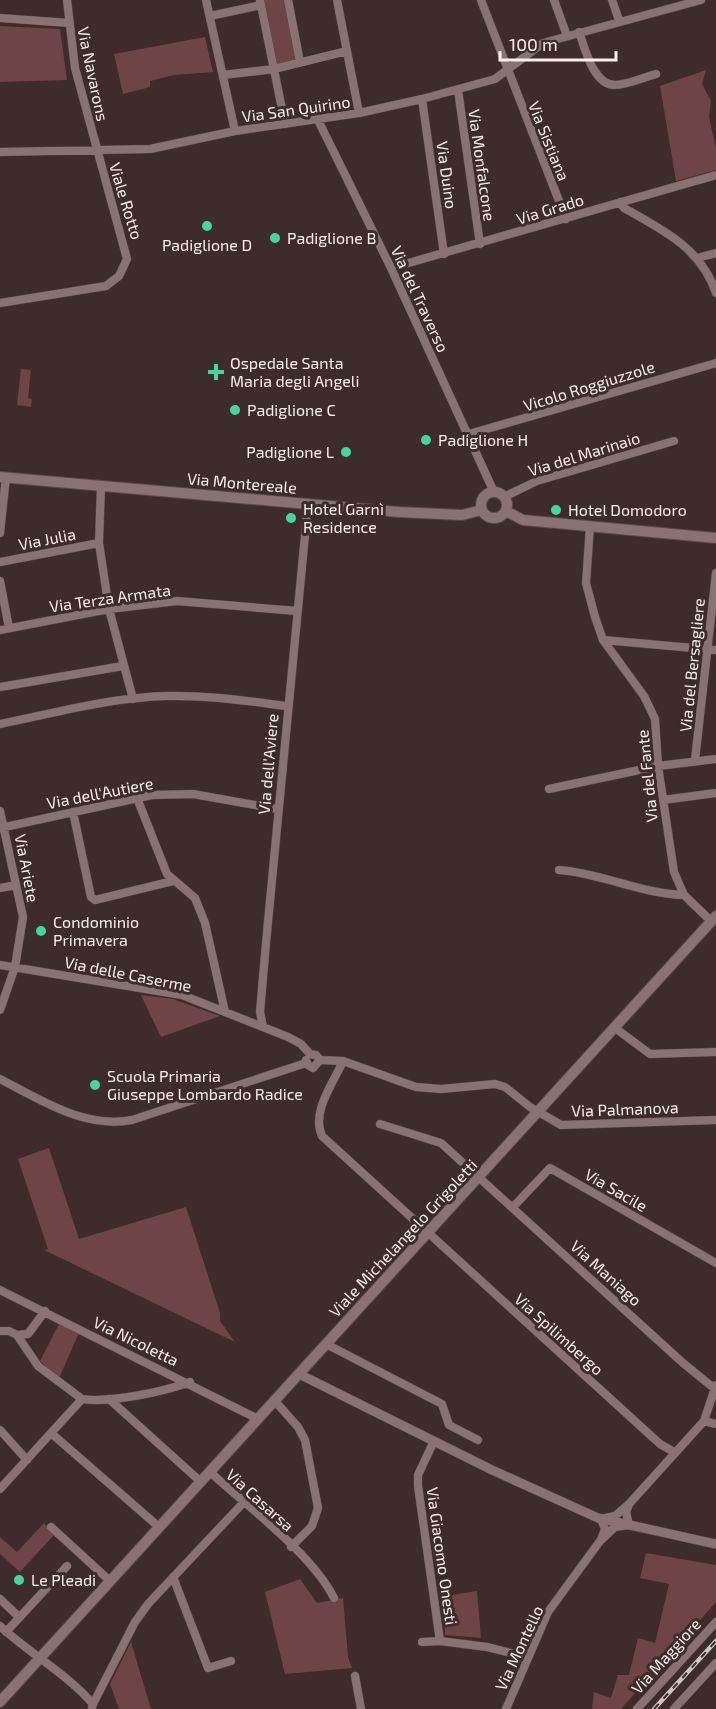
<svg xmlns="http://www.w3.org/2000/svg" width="716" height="1709" viewBox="0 0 716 1709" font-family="'Exo 2',sans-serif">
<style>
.green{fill:#6e4448}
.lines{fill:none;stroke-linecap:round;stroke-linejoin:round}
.minor-casing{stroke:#584849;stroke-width:9}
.tertiary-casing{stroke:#584849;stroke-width:10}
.secondary-casing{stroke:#584849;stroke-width:12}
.minor{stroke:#887273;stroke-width:8}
.tertiary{stroke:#887273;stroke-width:9}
.secondary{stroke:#887273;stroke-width:10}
.rail-casing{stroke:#d2c3c4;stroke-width:4.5}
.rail{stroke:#3e2b2c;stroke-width:2;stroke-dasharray:7;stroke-linecap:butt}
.poi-dot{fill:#47d49e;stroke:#3e2b2c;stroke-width:2}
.labels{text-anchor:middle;stroke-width:6;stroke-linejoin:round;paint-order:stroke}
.street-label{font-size:16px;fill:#fbeeef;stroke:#3e2b2c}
.poi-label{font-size:16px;fill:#fbeeef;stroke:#3e2b2c;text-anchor:start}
</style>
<rect width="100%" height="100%" fill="#3e2b2c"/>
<!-- green -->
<path class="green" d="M260,0H288L300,62L274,69Z
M0,26L60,29L67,80L0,82Z
M205,37L213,72L174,75L150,81V87L123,94L114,54Z
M706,70L702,84L711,101L709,117L716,149V170L676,181L660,86Z
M21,369L31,370L28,398L32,399L31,407L17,405Z
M141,995L173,999L220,1016L161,1037Z
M49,1148L79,1239L186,1207L220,1313V1321L235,1342L44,1250L48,1249L18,1159Z
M59,1324L79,1333L59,1378L40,1361Z
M44,1523L54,1535L20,1572L0,1554V1537L17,1552Z
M646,1553L716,1565V1602L621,1709H592L594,1692L611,1698L618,1675H629L638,1638L655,1643L669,1584L640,1578Z
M300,1579L317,1603L343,1598L348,1657L352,1668L285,1674L265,1592Z
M477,1591L481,1638L445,1635V1596Z
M131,1642L151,1709H119L110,1684Z"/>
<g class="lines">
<!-- minor casing -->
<g class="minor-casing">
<path id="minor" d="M206,0L235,131
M260,0L285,124
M288,0L300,62
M337,0L359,113
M481,0L566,219
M554,0L567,36
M612,0L619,20
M210,16L261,5
M0,18L69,23
M579,32C585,48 593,85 615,85C628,85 644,77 656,74
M223,75L274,69L347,51
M458,90L480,244
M422,99L444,254
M318,120L391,268L494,492
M0,152L150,149L235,131L359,113L422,99L495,79L543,43L701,0
M620,202L624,208C663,230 701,248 716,293
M697,258L716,253
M391,268L716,175
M0,303L106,286L119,276L127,259L75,68L67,0
M469,434L716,363
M101,485L99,543L109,609L133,699
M504,497L537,481L674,441
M590,526L586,583L595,617L603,640L644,696L655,719L658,766L674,872L684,895L711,921
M0,533L6,477
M0,562L99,543
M0,581L9,628
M0,630L109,609L177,601L297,611
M603,640L716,650
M0,687L123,666
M0,724C55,713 112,697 168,696C208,695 247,701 287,706
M695,760L716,573
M549,789L658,766L716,759
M137,798L167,874L195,898L205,923L225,1012
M663,800L716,793
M0,811L23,917L15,967L0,1010
M73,812L91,897L95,900L173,881
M0,828L152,795L193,794L277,809
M559,870C601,873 642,894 684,895
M0,888L16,885
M0,965L182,995L288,1037L301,1044L310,1054L316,1055L320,1060L343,1061L416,1087L441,1089L495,1084L505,1087L530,1107L561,1125L716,1120
M263,1027L260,1012L266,943L308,504
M615,1028L650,1054L716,1052
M306,1060L308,1065L313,1068L320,1060
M343,1061C333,1084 311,1112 322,1136L660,1444L674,1452
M0,1079C41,1100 84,1129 132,1120L306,1063
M380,1124L441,1143L683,1363L715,1389
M513,1207L550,1168L716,1263
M0,1290L258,1419
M0,1331H9L17,1335L38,1366L82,1399
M17,1335L28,1334L45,1311
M326,1344L442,1404L449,1425L478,1440
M109,1399L201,1482
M274,1400L298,1427L305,1440L318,1508L312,1526L291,1547
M704,1421L716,1424
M0,1430L27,1460
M51,1433L159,1527
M434,1441L418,1475V1486L440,1641L487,1647L527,1657
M210,1472C247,1506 312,1554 334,1598
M0,1489L82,1399C110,1403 163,1392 190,1382
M51,1527L110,1581
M601,1540L605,1529L601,1519L615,1516L629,1504L704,1421L716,1385
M173,1577L208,1668L231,1661
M0,1599L19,1617
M0,1626C30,1654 66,1673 93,1704L92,1708
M6,1632L67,1566
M422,1642L440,1641
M355,1676L361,1709
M93,1704L135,1622L148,1604L243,1503
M506,1709L548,1612L600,1541L615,1527L629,1525L626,1512L629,1504
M637,1709L716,1622
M674,1709L716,1663"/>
</g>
<!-- tertiary casing -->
<g class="tertiary-casing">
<path id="tertiary" d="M299,1374L492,1470L598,1518L716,1544"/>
</g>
<!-- secondary casing -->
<g class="secondary-casing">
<path id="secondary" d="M0,477L399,512L462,515L482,510
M481 505a13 13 0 1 1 26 0a13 13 0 1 1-26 0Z
M506,511L523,520L716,538
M0,1702L716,916"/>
</g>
<!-- minor -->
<use href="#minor" class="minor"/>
<!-- tertiary -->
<use href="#tertiary" class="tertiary"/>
<!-- secondary -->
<use href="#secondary" class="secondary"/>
<!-- rail casing -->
<g class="rail-casing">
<path id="rail" d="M654,1709L716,1641"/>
</g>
<!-- rail -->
<use href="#rail" class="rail"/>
</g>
<!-- markers -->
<g class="poi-dot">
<circle cx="207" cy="226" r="6"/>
<circle cx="275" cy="238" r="6"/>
<path d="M213 363h6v6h6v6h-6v6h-6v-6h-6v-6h6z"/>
<circle cx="235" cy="410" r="6"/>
<circle cx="426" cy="440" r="6"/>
<circle cx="346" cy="452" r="6"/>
<circle cx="556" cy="510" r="6"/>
<circle cx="291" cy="518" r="6"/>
<circle cx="41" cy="931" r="6"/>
<circle cx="95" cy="1085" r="6"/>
<circle cx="19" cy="1580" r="6"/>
</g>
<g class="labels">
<!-- street labels -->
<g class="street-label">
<text transform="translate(93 74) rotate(78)" y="6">Via Navarons</text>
<text transform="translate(296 109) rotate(-8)" y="6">Via San Quirino</text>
<text transform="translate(549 141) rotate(68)" y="6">Via Sistiana</text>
<text transform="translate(482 165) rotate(82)" y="6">Via Monfalcone</text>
<text transform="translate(447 175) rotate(82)" y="6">Via Duino</text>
<text transform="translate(126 201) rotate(73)" y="6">Viale Rotto</text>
<text transform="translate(550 209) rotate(-17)" y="6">Via Grado</text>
<text transform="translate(420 299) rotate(65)" y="6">Via del Traverso</text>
<text transform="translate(589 386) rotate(-17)" y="6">Vicolo Roggiuzzole</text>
<text transform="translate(584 454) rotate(-17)" y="6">Via del Marinaio</text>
<text transform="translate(242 483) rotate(5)" y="6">Via Montereale</text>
<text transform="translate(47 539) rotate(-11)" y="6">Via Julia</text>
<text transform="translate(110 598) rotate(-8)" y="6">Via Terza Armata</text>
<text transform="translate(692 665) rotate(-84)" y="6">Via del Bersagliere</text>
<text transform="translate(268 764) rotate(-85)" y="6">Via dell'Aviere</text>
<text transform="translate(647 776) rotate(-96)" y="6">Via del Fante</text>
<text transform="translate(100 793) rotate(-11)" y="6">Via dell'Autiere</text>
<text transform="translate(27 868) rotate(79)" y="6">Via Ariete</text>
<text transform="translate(128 974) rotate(11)" y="6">Via delle Caserme</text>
<text transform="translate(625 1109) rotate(-2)" y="6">Via Palmanova</text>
<text transform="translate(616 1190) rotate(30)" y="6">Via Sacile</text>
<text transform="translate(403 1238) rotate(-47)" y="6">Viale Michelangelo Grigoletti</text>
<text transform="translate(606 1273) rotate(42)" y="6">Via Maniago</text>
<text transform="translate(559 1334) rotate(42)" y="6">Via Spilimbergo</text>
<text transform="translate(136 1341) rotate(26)" y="6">Via Nicoletta</text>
<text transform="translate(260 1500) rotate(42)" y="6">Via Casarsa</text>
<text transform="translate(442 1556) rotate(82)" y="6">Via Giacomo Onesti</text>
<text transform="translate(519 1648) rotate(-65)" y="6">Via Montello</text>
<text transform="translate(666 1656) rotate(-48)" y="6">Via Maggiore</text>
</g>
<!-- poi labels -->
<g class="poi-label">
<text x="287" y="244">Padiglione B</text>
<text x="207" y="251" text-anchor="middle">Padiglione D</text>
<text x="230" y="369">Ospedale Santa<tspan x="230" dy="18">Maria degli Angeli</tspan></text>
<text x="247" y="416">Padiglione C</text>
<text x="438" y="446">Padiglione H</text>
<text x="334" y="458" text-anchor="end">Padiglione L</text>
<text x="303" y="515">Hotel Garnì<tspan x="303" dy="18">Residence</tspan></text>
<text x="568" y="516">Hotel Domodoro</text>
<text x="53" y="928">Condominio<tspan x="53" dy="18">Primavera</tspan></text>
<text x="107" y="1082">Scuola Primaria<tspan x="107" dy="18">Giuseppe Lombardo Radice</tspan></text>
<text x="31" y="1586">Le Pleadi</text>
</g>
</g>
<!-- scale -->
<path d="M500 51v9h116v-9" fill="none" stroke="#fbeeef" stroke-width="3"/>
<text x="509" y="51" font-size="18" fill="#fbeeef" stroke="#3e2b2c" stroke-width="4.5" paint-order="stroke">100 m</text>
</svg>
